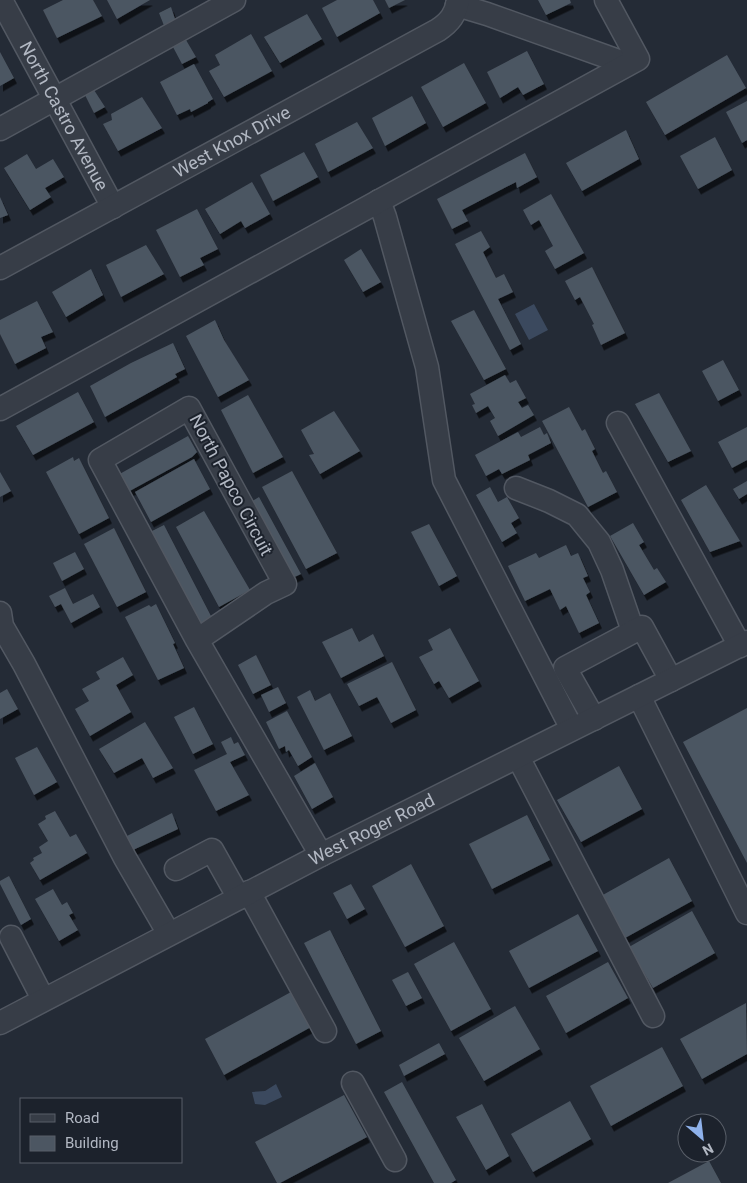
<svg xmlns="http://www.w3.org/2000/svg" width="747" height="1183" viewBox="0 0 747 1183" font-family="Roboto,sans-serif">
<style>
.water{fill:#3b495e}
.building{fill:#4c5662;filter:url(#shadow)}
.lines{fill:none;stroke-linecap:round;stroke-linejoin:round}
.minor-casing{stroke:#525862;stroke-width:25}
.minor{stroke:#373d47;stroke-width:22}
.labels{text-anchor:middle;stroke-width:4;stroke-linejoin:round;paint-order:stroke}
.street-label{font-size:18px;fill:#b2b8c3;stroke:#1c222c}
</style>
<defs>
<filter id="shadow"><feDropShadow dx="3" dy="5.5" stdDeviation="0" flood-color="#0009"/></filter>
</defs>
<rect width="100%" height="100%" fill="#242b36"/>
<!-- water -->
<path class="water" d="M534,304L548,330L529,340L515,314Z
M276,1084L282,1097L265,1105L255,1104L252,1092L265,1091Z"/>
<!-- building -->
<path class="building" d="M63,0H93L102,16L57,38L43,10Z
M107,0H150L117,19Z
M337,0H373L380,13L337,37L322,8Z
M385,0H405L389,8Z
M538,0H570L571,3L546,15Z
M171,7L176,22L165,28L159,13Z
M307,14L322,39L280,63L264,37Z
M251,34L272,71L224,97L209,71L220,65L215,55Z
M186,40L196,57L182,64L173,47Z
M527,51L544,84L523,95L518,87L500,98L487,72Z
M0,52L14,78L0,86Z
M727,55L746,88L665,135L646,102Z
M464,63L486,103L443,127L421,87Z
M194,64L213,99L208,102V103L191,112L190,109L177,115L160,82Z
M94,90L105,107L94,113L85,95Z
M412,96L426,123L385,146L372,118Z
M142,97L162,128L118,151L103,124L112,120L111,114Z
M747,101V140L742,143L726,112Z
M357,122L373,148L328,172L315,144Z
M626,130L639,159L582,191L566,163Z
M715,137L732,170L698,189L680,156Z
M304,152L318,177L273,201L260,175Z
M525,153L537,177L517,188L516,182L462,210L468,221L452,229L437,199Z
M27,154L36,169L53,159L64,177L45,188L51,197L30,210L4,168Z
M252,182L270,214L245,228L241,221L220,234L205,209Z
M551,194L584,253L555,269L545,251L553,246L539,220L531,225L523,210Z
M0,197L8,215L0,218Z
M197,209L218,249L200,258L204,265L180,277L156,230Z
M481,231L490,247L483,252L496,278L504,274L513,292L498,299L521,344L510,350L455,244Z
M146,245L164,274L121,297L106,265Z
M361,249L381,282L363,292L344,260Z
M592,267L625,333L601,345L592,325L594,324L580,297L575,300L565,281Z
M91,269L103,295L66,317L52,292Z
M37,301L53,332L41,337L46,348L15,364L0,334V320Z
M474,310L506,369L484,380L451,321Z
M215,320L224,340L249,380L218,397L186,336Z
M173,343L185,369L175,374L177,377L105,417L90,386L131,363Z
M723,360L739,390L718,401L702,371Z
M505,375L510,383L516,380L526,398L518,402L522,408L528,405L534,415L498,436L490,421L495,418L488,406L476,413L472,405L475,404L470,394Z
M78,392L94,422L33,455L16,426Z
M659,393L691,451L668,462L635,404Z
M248,395L283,457L253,473L221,410Z
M569,407L582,431L585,429L595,449L592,451L603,473L606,471L617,492L588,507L542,421Z
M334,411L360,451L320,474L309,455L314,454L301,430Z
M540,427L544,435L547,433L551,443L528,455L530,460L502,474L499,469L486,476L475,455L518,432L521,437Z
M747,427V460L732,468L718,442Z
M188,436L197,452L192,457L126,493L116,476Z
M73,457L74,461L79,458L109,518L79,534L46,472Z
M194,459L210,489L151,522L135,492Z
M292,471L337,553L306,569L262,487Z
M0,472L11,491L0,497Z
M747,481V494L739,499L733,489Z
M706,485L740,541L710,552L681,500Z
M490,487L498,502L507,497L519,518L511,523L517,533L502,542L476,495Z
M259,497L301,574L288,580L246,505Z
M204,511L250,590L219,607L176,527Z
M633,523L644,542L639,545L654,570L657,568L666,582L644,595L610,536Z
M429,524L457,576L439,586L411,532Z
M164,525L212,618L199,625L150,532Z
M114,528L146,592L117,607L84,544Z
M566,545L571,556L578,553L588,576L583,578L590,592L586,595L599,623L579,633L566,606L560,610L550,589L525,601L508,566L536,553L539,558Z
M75,552L84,569L62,581L53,563Z
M65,588L73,604L93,594L100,607L71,623L61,604L55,607L49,596Z
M156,604L175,643L173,644L184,668L158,680L125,617L149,605L151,607Z
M352,628L359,642L373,634L384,656L341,678L322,642Z
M450,628L479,681L449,698L439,681L434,684L419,657L433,650L428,640Z
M256,655L271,685L253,694L238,665Z
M123,657L133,675L116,685L131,712L90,736L75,709L89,701L82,689L100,679L96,672Z
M392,662L416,710L391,723L377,697L359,706L347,684Z
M278,687L286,703L269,712L261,695Z
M7,689L18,709L0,719V693Z
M310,690L315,701L330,693L352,736L324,750L297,697Z
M194,707L213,744L193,754L174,717Z
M747,708V863L683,742Z
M287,711L312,757L298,766L289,750L286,752L285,746L279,749L266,722Z
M145,722L173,768L153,778L142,758L114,773L99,749Z
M231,737L234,744L238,742L245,755L230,762L249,795L216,811L194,770L227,754L221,742Z
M37,747L57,782L34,795L15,758Z
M315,763L333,797L312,809L294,776Z
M619,766L642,809L581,842L557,800Z
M55,811L70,837L76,834L87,853L40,880L30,863L34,860L33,858L42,853L39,847L48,841L38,824L46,819L45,816Z
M172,813L178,829L133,850L127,836Z
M527,815L550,860L492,889L469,844Z
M669,858L692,901L625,938L601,896Z
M411,864L444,926L405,947L372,886Z
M9,876L31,919L21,925L0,884V881Z
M351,884L365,909L347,919L333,893Z
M53,889L62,905L67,902L73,913L69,915L78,930L59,941L35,899Z
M692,911L715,953L653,988L629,947Z
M578,914L598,951L529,988L509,951Z
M330,930L381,1031L356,1044L304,943Z
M454,942L491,1009L451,1031L414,964Z
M608,962L628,998L566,1033L546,996Z
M408,972L422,998L406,1006L392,980Z
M291,992L311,1027L224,1075L205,1039Z
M746,1003L747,1054L702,1079L680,1039Z
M515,1006L540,1049L484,1081L459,1038Z
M439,1043L445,1054L404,1076L399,1065Z
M662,1047L683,1086L611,1126L590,1086Z
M402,1082L456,1180L451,1183H434L384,1092Z
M344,1095L367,1137L280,1183H277L255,1142Z
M570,1101L591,1139L533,1172L511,1134Z
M482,1104L509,1156L486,1170L456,1117Z
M709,1161L721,1183H668Z"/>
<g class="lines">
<!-- minor casing -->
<g class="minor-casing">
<g id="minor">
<path id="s1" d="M1,0L113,207"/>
<path d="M457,5L487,14L627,64"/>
<path d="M0,129L234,0"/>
<path d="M379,201L385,217L427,367L444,480L572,729"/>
<path id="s2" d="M0,268L438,30C450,22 456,14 458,0"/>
<path d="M0,409L638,59L606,0"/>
<path d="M618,423L740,646"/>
<path d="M516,488L549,501L577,515L599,542L612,570L633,631"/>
<path d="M0,613L2,626L24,664L125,858L169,934"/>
<path d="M197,640L266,593L285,584L189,408L100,460L197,640L321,855"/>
<path d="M639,696L747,913"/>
<path d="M594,719L565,668L642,627L671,680"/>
<path d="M518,757L653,1016"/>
<path d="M176,869L212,850L239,898"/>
<path d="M249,892L325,1031"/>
<path d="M11,937L43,999"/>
<path id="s3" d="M0,1023L321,855L747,642"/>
<path d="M353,1083L395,1160"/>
</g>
</g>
<!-- minor -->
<use href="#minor" class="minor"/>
</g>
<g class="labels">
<!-- street labels -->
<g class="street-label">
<text dy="6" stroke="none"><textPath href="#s1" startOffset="132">North Castro Avenue</textPath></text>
<text dy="6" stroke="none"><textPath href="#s2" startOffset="264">West Knox Drive</textPath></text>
<text transform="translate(231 485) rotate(62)" y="6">North Papco Circuit</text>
<text dy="6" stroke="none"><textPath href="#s3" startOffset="419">West Roger Road</textPath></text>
</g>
</g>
<!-- legend -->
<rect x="20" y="1098" width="162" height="65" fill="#1c222c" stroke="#585e68"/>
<rect x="30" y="1114" width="25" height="8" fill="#373d47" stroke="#585e68"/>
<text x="65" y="1123" font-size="15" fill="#b2b8c3">Road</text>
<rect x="30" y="1136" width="25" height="15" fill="#4c5662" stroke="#585e68"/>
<text x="65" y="1148" font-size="15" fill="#b2b8c3">Building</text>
<!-- north arrow -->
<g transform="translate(702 1138) rotate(152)"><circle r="24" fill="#1c222c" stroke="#585e68"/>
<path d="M0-4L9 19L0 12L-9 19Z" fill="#8fb2eb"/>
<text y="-8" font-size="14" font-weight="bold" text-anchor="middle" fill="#b2b8c3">N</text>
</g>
</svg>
